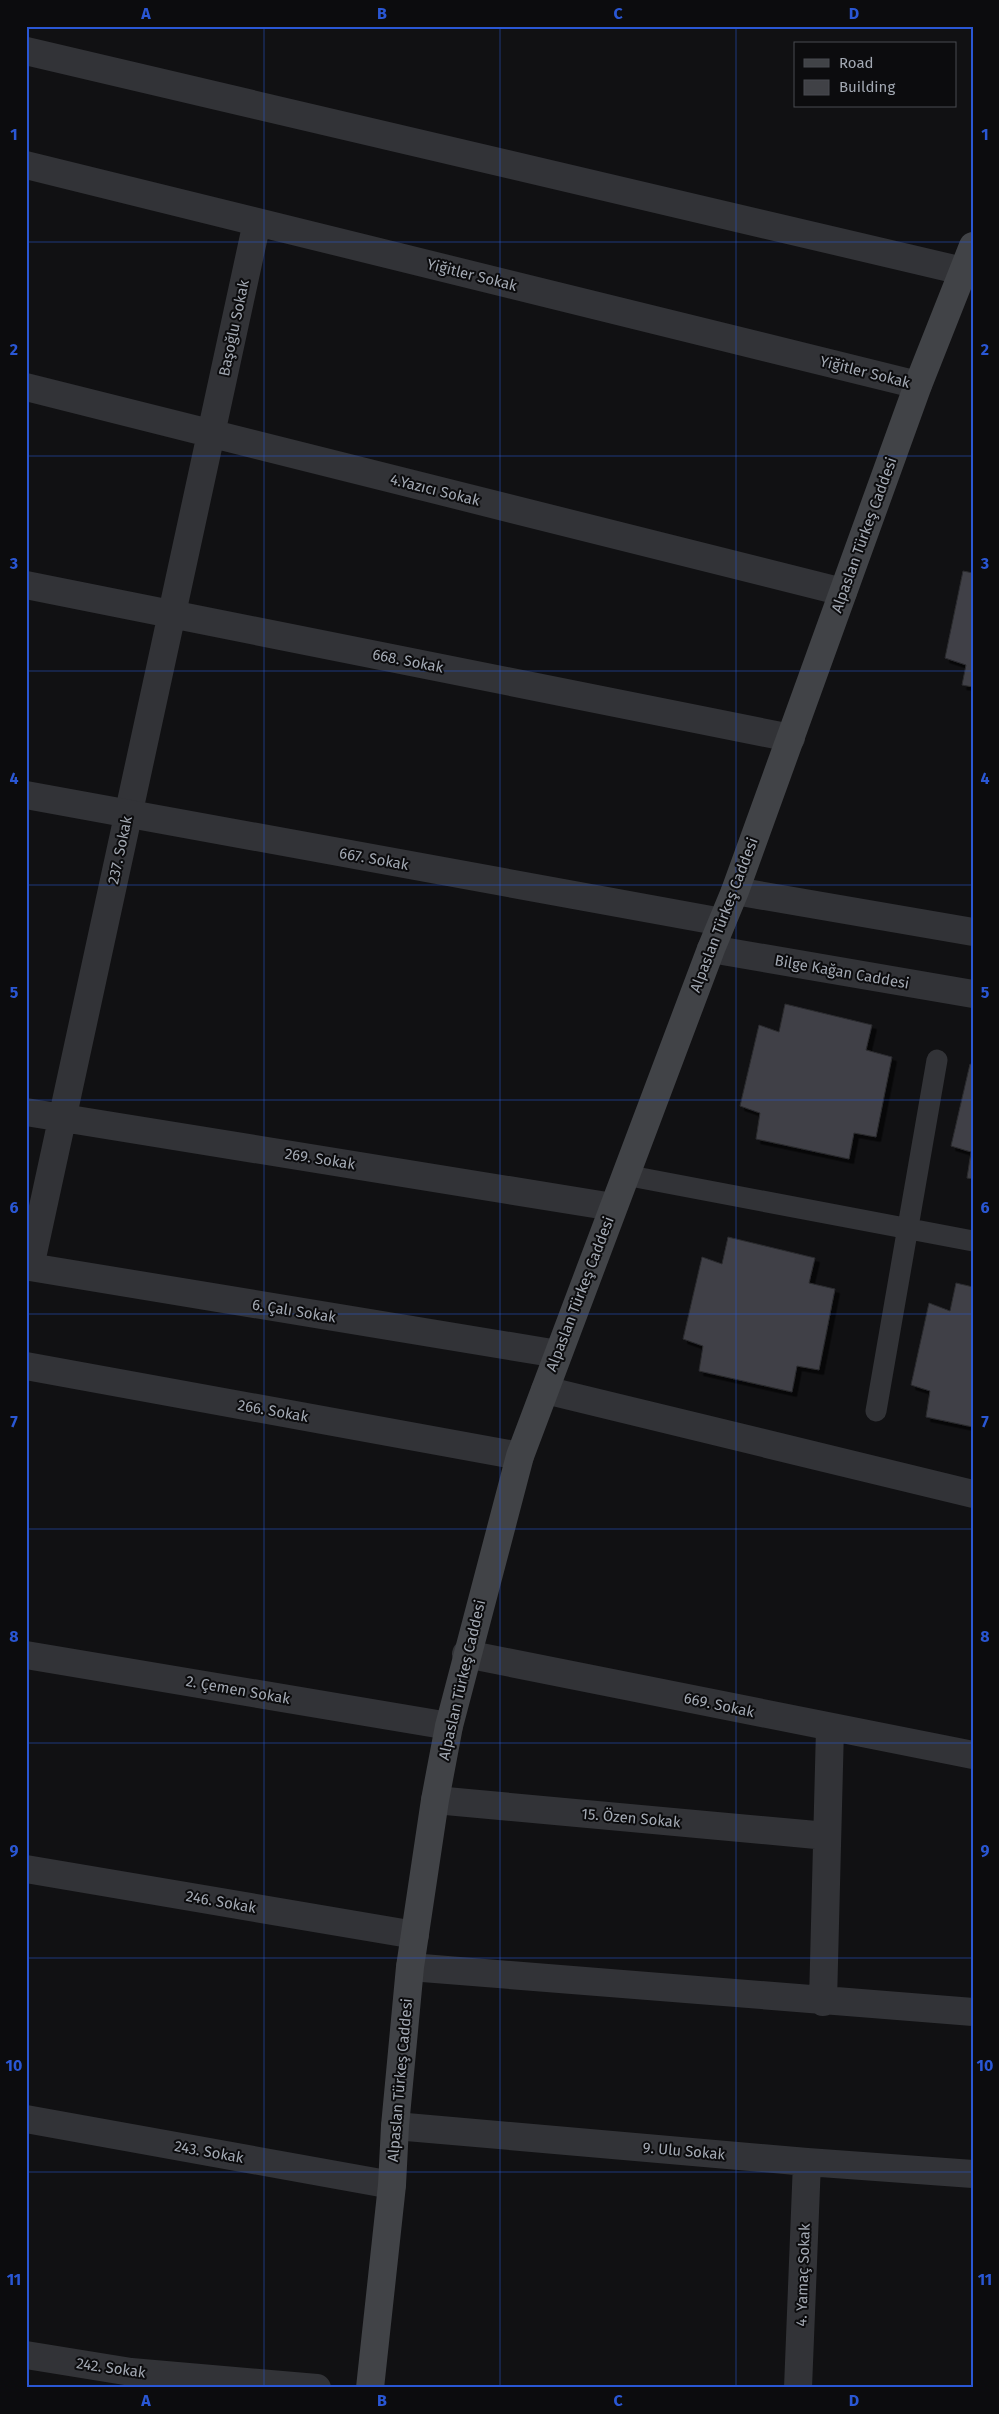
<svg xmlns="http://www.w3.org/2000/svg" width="999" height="2414" viewBox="0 0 999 2414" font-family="'Fira Sans',sans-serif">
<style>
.building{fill:#404146;stroke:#2b2b2f;filter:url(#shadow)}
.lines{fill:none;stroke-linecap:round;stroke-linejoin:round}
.service{stroke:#323337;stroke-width:21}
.minor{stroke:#323337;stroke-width:28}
.tertiary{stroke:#323337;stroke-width:28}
.secondary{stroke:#414347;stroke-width:28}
.grid{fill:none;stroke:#2a57d4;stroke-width:1;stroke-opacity:0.55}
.labels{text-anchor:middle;stroke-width:4;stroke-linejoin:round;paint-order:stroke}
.street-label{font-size:15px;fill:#a3a9b3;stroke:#0c0c0e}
.neatline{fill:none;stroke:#2a57d4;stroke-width:2}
.grid-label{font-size:16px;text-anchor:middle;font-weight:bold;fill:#2a57d4}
</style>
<defs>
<filter id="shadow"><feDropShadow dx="4.5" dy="4.5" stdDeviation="0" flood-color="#0009"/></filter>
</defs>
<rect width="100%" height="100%" fill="#111113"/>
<!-- building -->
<path class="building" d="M963,571L973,573V687L962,685L966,665L945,658Z
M785,1004L872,1025L866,1050L892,1057L876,1137L854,1133L849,1159L756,1139L760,1113L740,1106L759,1025L779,1032Z
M970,1064L973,1065V1179L967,1178L971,1152L951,1146Z
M728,1237L815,1258L809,1283L835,1289L819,1370L797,1366L792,1392L699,1371L703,1346L683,1339L702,1257L722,1264Z
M956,1283L973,1287V1427L926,1417L930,1391L911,1385L929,1303L950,1311Z"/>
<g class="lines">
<!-- service -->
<path class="service" d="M625,1175L973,1241
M876,1411L937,1060"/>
<!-- minor -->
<path class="minor" d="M26,51L963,271
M26,165L918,385
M257,222L30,1267L558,1354
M26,387L843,592
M26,585L791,738
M26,1112L613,1207
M26,1366L520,1456
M545,1390L973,1494
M466,1654L973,1755
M26,1655L449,1726
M435,1800L827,1836
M26,1869L415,1935
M410,1967L973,2012
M823,2002L830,1728
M26,2119L392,2185
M395,2126L807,2162L973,2174
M26,2355L131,2372L317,2388
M798,2388L807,2162"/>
<!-- tertiary -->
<path class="tertiary" d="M26,795L722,922
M735,891L973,932
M711,949L973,994"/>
<!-- secondary -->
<path class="secondary" d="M370,2388L392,2185L395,2126L410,1967L435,1800L449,1726L520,1456L711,949L735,891L918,385L973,246"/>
</g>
<!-- grid -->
<path class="grid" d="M264,26V2388M500,26V2388M736,26V2388M26,242H973M26,456H973M26,671H973M26,885H973M26,1100H973M26,1314H973M26,1529H973M26,1743H973M26,1958H973M26,2172H973"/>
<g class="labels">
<!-- street labels -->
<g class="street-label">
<text transform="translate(472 275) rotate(14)" y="5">Yiğitler Sokak</text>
<text transform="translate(234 328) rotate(-78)" y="5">Başoğlu Sokak</text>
<text transform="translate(865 372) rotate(14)" y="5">Yiğitler Sokak</text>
<text transform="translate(435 490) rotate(14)" y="5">4.Yazıcı Sokak</text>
<text transform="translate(864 535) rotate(-70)" y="5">Alpaslan Türkeş Caddesi</text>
<text transform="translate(408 661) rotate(11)" y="5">668. Sokak</text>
<text transform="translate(120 850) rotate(-78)" y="5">237. Sokak</text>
<text transform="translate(374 859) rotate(10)" y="5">667. Sokak</text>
<text transform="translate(724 915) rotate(-69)" y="5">Alpaslan Türkeş Caddesi</text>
<text transform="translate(842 972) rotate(10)" y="5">Bilge Kağan Caddesi</text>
<text transform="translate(320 1159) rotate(9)" y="5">269. Sokak</text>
<text transform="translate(580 1294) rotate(-69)" y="5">Alpaslan Türkeş Caddesi</text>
<text transform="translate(294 1311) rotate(9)" y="5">6. Çalı Sokak</text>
<text transform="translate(273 1411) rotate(10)" y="5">266. Sokak</text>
<text transform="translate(462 1680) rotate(-77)" y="5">Alpaslan Türkeş Caddesi</text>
<text transform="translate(238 1690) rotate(10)" y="5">2. Çemen Sokak</text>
<text transform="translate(719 1705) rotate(12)" y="5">669. Sokak</text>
<text transform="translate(631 1818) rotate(5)" y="5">15. Özen Sokak</text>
<text transform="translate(221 1902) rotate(10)" y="5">246. Sokak</text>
<text transform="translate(400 2080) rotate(-85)" y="5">Alpaslan Türkeş Caddesi</text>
<text transform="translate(684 2151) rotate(5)" y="5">9. Ulu Sokak</text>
<text transform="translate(209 2152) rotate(10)" y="5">243. Sokak</text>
<text transform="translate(803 2275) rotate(-88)" y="5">4. Yamaç Sokak</text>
<text transform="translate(111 2368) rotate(8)" y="5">242. Sokak</text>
</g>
</g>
<!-- border -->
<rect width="999" height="2414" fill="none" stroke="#0c0c0e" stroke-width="55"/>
<!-- legend -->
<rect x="794" y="42" width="162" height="65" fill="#0c0c0e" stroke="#484b50"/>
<rect x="804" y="59" width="25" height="8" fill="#414347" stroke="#484b50"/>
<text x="839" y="68" font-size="15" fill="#a3a9b3">Road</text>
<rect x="804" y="80" width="25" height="15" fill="#404146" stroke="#484b50"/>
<text x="839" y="92" font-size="15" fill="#a3a9b3">Building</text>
<rect x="28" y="28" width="944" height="2358" class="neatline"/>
<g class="grid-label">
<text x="146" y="19">A</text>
<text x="382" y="19">B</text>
<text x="618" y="19">C</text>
<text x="854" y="19">D</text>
<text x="14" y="140">1</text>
<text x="985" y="140">1</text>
<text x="14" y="355">2</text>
<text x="985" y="355">2</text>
<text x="14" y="569">3</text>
<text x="985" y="569">3</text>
<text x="14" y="784">4</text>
<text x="985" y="784">4</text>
<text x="14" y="998">5</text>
<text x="985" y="998">5</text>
<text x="14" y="1213">6</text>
<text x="985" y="1213">6</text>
<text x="14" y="1427">7</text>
<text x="985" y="1427">7</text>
<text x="14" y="1642">8</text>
<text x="985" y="1642">8</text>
<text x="14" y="1856">9</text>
<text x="985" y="1856">9</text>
<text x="14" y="2071">10</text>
<text x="985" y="2071">10</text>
<text x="14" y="2285">11</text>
<text x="985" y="2285">11</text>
<text x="146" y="2406">A</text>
<text x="382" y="2406">B</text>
<text x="618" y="2406">C</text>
<text x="854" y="2406">D</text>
</g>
</svg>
